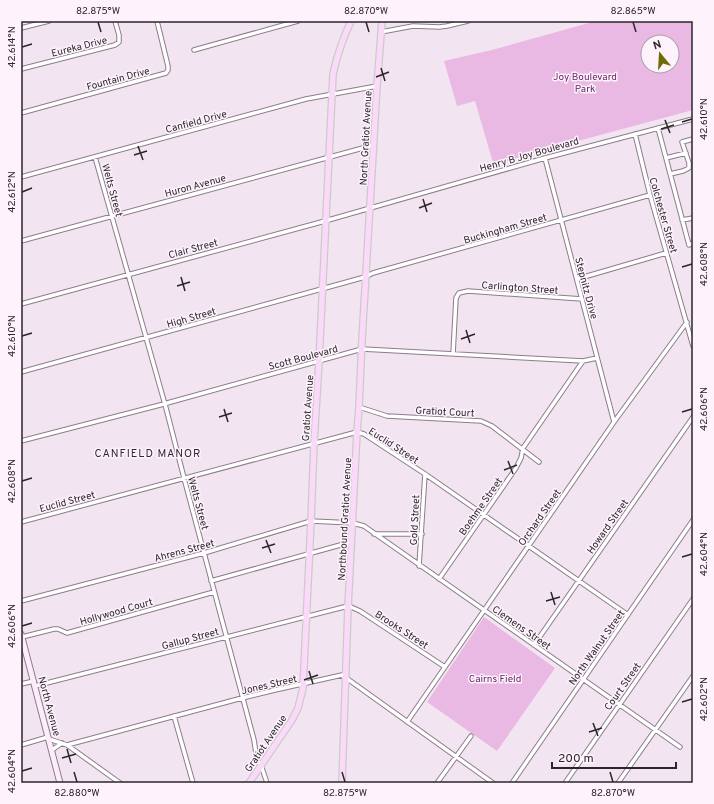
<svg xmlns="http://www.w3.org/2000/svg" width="714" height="804" viewBox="0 0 714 804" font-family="Overpass,sans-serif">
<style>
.green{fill:#e9b8e3;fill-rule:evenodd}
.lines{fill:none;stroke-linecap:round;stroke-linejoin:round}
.minor-casing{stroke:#8b7e89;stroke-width:5.5}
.secondary-casing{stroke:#8b7e89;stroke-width:7}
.primary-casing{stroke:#cccbcc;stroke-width:8}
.minor{stroke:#fff;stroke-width:3.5}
.secondary{stroke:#fdecfb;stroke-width:5}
.primary{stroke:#fbd9f8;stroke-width:5.5}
.ticks{fill:none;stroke:#2b262a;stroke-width:1.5}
.labels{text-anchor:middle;stroke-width:3;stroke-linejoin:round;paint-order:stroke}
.street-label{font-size:10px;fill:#2b262a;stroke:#fef3fd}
.park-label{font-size:10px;fill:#662563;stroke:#fef3fd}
.neighbourhood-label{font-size:11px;letter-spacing:1px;fill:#342933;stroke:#fef3fd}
.neatline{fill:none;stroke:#2b262a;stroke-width:1.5}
.ticks-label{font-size:10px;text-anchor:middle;fill:#2b262a}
</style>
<rect width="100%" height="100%" fill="#f3e4f1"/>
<!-- green -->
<path class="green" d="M596,21H693V110L522,156L494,166L475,101L457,106L444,61L492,50ZM648,42H672V66H648Z
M484,617L555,668L497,751L427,702Z"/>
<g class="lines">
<!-- minor casing -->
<g class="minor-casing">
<path id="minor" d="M21,28L49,21
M381,32L413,26L439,27L447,26L468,21
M194,50L298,21
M21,69L115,45L119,42V35L115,21
M21,113L166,73L168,70V66L157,21
M658,128L689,245L693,243
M635,134L650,195L693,346
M95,157L166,408L184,478L254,740L257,760L258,762L261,765L267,783
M545,158L614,422
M666,158L686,153
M670,174L683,171L689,168V163L682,142L693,139
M21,177L306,99L377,86
M682,220L693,218
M21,241L374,145
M577,279L666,253
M21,304L325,221L545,158L693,119
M453,354L456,298L459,293L468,291L582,299
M21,372L365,277L373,273L650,195
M359,407L387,416L481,421L492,426L539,462
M21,441L160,405L362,349L583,361L597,358
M21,522L357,432L364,434L425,474L628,615
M374,534H422
M419,566L425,474
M439,579L516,468L521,458L523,448L583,361
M211,581L351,542
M21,601L204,553L311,521L353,523L364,526L680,747
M22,637L54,629H58L67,633L214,592
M534,645L693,417
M21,684L34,681
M35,686L344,607H351L360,611L445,667
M174,716L193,783
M407,722L614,422L687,322
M49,739L67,745L120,783
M21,745L48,737
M67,745L242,698L275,690L342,675L493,783
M52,750L62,743
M437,783L471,736
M512,783L693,520
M565,783L693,599
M618,783L693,676"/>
</g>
<!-- secondary casing -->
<g class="secondary-casing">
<path id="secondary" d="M21,634L60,783"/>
</g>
<!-- primary casing -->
<g class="primary-casing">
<path id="primary" d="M249,783L292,720L298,708L303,688L311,521L314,443L319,361L333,74C337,56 343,38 351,21
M342,783L348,607L357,432L359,407L362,340L377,86L382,21"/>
</g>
<!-- minor -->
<use href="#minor" class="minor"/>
<!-- secondary -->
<use href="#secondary" class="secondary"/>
<!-- primary -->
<use href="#primary" class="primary"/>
</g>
<!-- ticks -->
<path class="ticks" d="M98,22L101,32M366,22L369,32M633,22L636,32M22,47L32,44M381,68L385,81M376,77L389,72M665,120L670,133M682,122L692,119M661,129L674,125M138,146L143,160M134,155L147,151M22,192L32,188M423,199L427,212M419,208L432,203M682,267L692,264M181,277L185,291M177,286L190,282M466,330L470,343M22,336L32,333M461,339L475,334M224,409L228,422M682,412L692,409M219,417L232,413M508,461L513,474M504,470L517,465M22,481L32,478M266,540L271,553M262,548L275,544M682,557L692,554M551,592L555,605M546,601L560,597M22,626L32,623M309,671L313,684M304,680L318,675M682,702L692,699M593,723L598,736M589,732L602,728M67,749L71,763M62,758L76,754M22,771L32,768M74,772L77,782M342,772L345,782M610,772L613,782"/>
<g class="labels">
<!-- street labels -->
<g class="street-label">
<text transform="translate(79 46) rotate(-14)" y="4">Eureka Drive</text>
<text transform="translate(118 78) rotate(-15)" y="4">Fountain Drive</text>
<text transform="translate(196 121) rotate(-15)" y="4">Canfield Drive</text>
<text transform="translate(365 138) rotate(-87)" y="4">North Gratiot Avenue</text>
<text transform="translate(529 154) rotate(-16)" y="4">Henry B Joy Boulevard</text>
<text transform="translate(195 185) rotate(-15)" y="4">Huron Avenue</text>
<text transform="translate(113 190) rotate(75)" y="4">Welts Street</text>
<text transform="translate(664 215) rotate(74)" y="4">Colchester Street</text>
<text transform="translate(505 228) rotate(-16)" y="4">Buckingham Street</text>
<text transform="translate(193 248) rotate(-15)" y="4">Clair Street</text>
<text transform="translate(520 287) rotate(4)" y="4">Carlington Street</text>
<text transform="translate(587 288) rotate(75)" y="4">Stepnitz Drive</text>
<text transform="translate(191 317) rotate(-16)" y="4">High Street</text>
<text transform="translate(303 357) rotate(-15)" y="4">Scott Boulevard</text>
<text transform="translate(307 408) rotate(-86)" y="4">Gratiot Avenue</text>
<text transform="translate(445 411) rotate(3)" y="4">Gratiot Court</text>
<text transform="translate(394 445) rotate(33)" y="4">Euclid Street</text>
<text transform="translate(67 501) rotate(-15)" y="4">Euclid Street</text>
<text transform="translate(199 503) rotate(75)" y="4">Welts Street</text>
<text transform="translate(480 506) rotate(-55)" y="4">Boehme Street</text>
<text transform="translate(539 517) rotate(-55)" y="4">Orchard Street</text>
<text transform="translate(344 519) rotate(-87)" y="4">Northbound Gratiot Avenue</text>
<text transform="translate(414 520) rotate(-87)" y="4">Gold Street</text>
<text transform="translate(607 526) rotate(-55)" y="4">Howard Street</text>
<text transform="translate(184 550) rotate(-15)" y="4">Ahrens Street</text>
<text transform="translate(116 611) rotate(-16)" y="4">Hollywood Court</text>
<text transform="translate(522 627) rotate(35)" y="4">Clemens Street</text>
<text transform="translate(402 629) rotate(33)" y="4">Brooks Street</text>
<text transform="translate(190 638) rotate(-15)" y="4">Gallup Street</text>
<text transform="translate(596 647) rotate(-55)" y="4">North Walnut Street</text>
<text transform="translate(269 684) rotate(-13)" y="4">Jones Street</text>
<text transform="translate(622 686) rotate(-55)" y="4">Court Street</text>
<text transform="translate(50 706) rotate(75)" y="4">North Avenue</text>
<text transform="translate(265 743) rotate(-56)" y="4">Gratiot Avenue</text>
</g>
<!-- park labels -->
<g class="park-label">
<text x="585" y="80">Joy Boulevard<tspan x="585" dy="12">Park</tspan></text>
<text x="495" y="682">Cairns Field</text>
</g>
<!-- neighbourhood labels -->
<g class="neighbourhood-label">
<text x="148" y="457">CANFIELD MANOR</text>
</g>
</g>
<!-- border -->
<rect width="714" height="804" fill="none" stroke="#fef3fd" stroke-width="44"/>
<!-- north arrow -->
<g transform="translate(660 54) rotate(342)"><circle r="19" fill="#fef3fd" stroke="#aaa1a9"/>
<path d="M0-3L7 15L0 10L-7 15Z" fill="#6e6b07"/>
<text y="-6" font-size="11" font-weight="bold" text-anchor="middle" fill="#2b262a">N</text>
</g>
<!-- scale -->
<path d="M552 762v6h124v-6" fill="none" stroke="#2b262a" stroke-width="2"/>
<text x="558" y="762" font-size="12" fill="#2b262a" stroke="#fef3fd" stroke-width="3" paint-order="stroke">200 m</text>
<rect x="22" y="22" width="670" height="760" class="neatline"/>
<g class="ticks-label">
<text x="98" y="14">82.875°W</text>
<text x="366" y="14">82.870°W</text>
<text x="633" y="14">82.865°W</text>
<text transform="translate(11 47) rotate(-90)" y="4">42.614°N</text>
<text transform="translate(703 119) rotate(-90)" y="4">42.610°N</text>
<text transform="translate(11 192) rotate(-90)" y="4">42.612°N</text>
<text transform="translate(703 264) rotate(-90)" y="4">42.608°N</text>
<text transform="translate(11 336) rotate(-90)" y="4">42.610°N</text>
<text transform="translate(703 409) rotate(-90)" y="4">42.606°N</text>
<text transform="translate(11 481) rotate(-90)" y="4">42.608°N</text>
<text transform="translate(703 554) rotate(-90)" y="4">42.604°N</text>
<text transform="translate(11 626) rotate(-90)" y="4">42.606°N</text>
<text transform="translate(703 699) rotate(-90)" y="4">42.602°N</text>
<text transform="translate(11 771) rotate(-90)" y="4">42.604°N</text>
<text x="77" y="796">82.880°W</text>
<text x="345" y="796">82.875°W</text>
<text x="613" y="796">82.870°W</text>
</g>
</svg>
